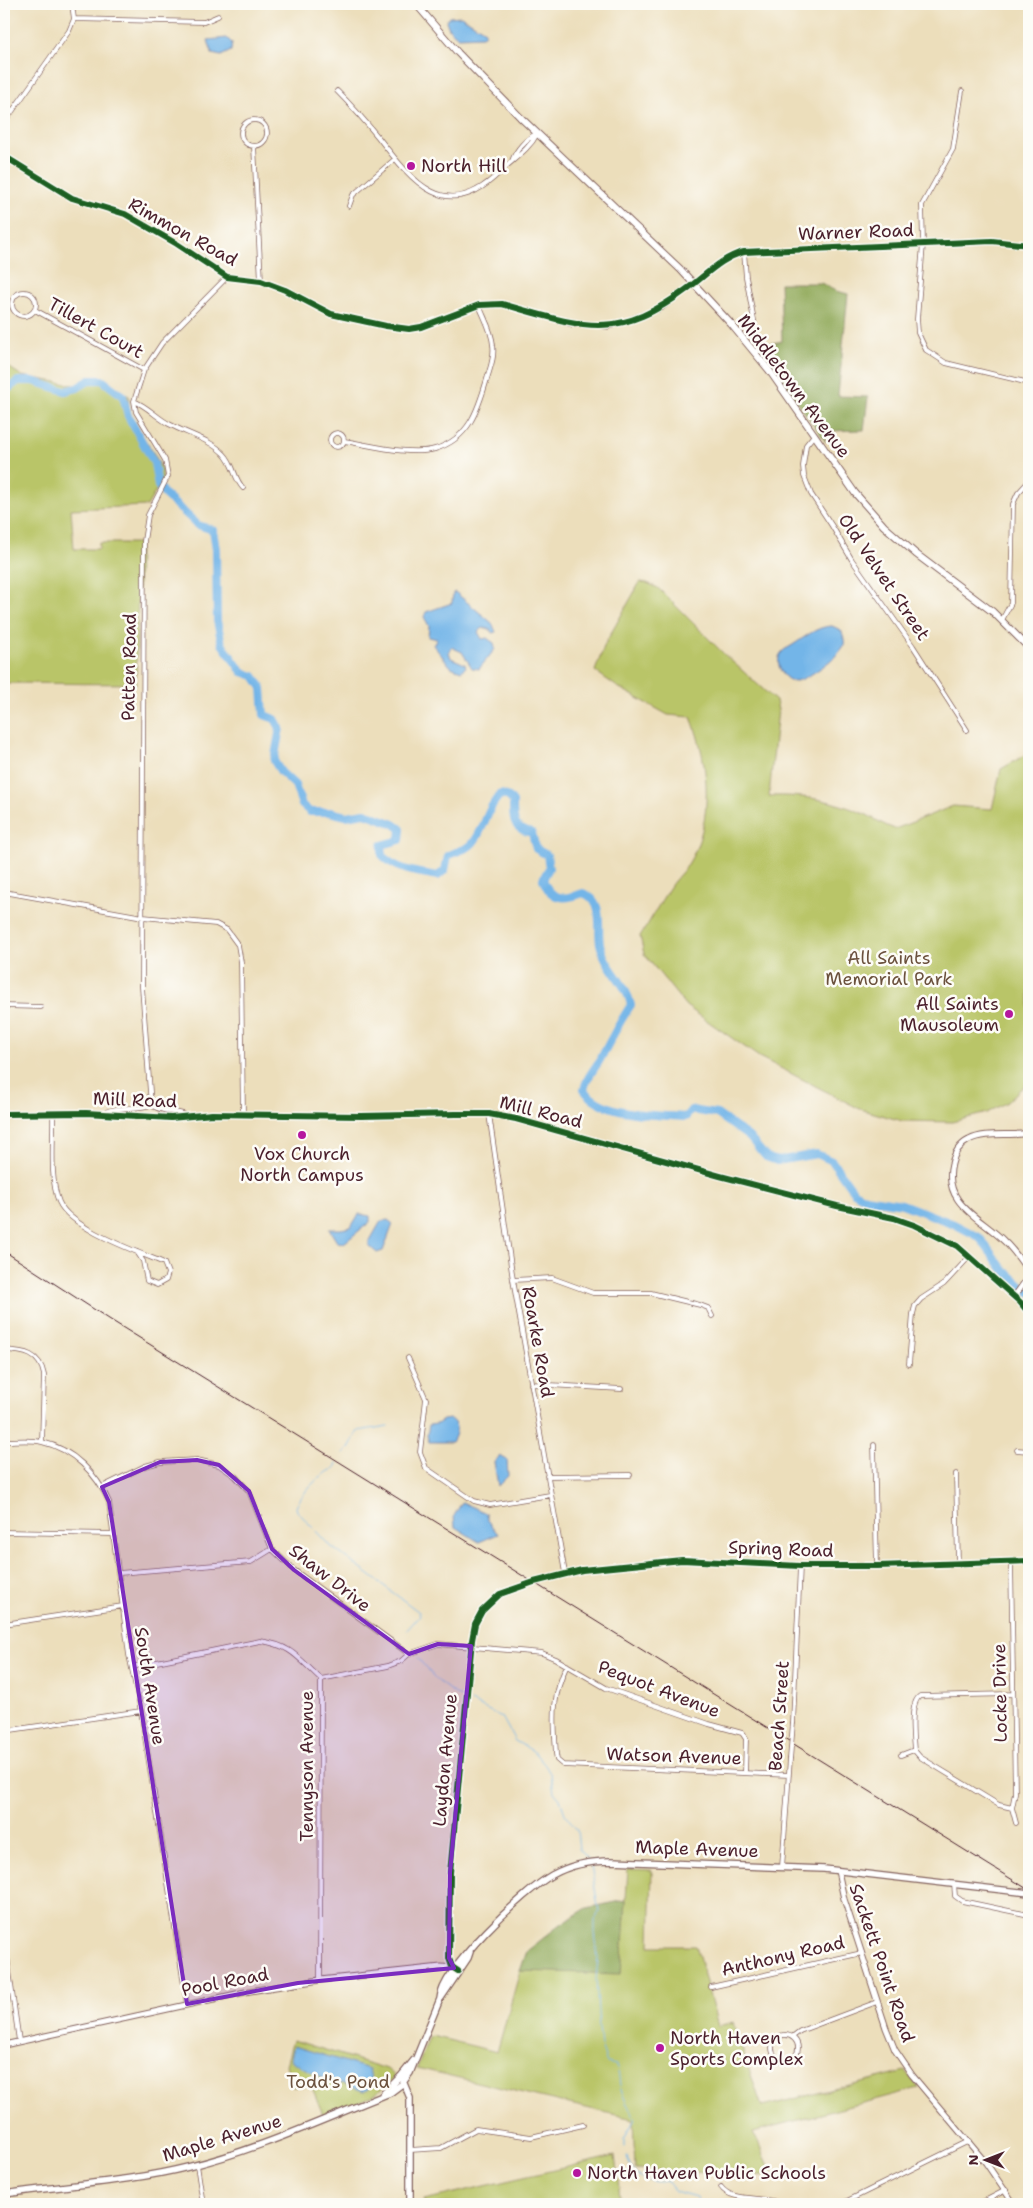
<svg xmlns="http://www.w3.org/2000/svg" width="1033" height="2208" viewBox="0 0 1033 2208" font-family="'Shantell Sans',sans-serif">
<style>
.green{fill:#b9c567;stroke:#827249}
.forest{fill:#92aa5c;stroke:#6e6444}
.water{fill:#73b5e8;stroke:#5e6a8a}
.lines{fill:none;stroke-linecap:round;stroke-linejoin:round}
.stream{stroke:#73b5e8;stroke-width:1}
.river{stroke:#73b5e8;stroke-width:8}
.minor-casing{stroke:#83625d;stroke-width:5.5}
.tertiary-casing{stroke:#83625d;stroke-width:7}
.secondary-casing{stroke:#83625d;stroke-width:8}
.primary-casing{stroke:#83625d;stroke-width:8}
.minor{stroke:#fff;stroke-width:4}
.tertiary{stroke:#fff;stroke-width:5}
.secondary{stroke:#fff;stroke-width:5.5}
.primary{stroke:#fff;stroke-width:6}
.rail{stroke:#4a1f2b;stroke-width:1}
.minor-bridge-casing{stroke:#83625d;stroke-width:5.5;stroke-linecap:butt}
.minor-bridge{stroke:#fff;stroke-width:4}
.cycleway-casing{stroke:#fdfcf7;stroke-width:9}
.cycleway{stroke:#1b5e20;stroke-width:6}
.marked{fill:#7b2cbf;fill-opacity:0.2;stroke:#7b2cbf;stroke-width:4;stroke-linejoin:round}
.poi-dot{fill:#b5179e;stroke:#fdfcf7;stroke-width:2}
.labels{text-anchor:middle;stroke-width:5;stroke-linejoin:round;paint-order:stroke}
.poi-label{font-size:18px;fill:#4a1f2b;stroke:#fdfcf7;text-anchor:start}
.street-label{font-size:18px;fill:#4a1f2b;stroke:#fdfcf7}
.park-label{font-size:18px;fill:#6b513d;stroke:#fdfcf7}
</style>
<rect width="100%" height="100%" fill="#fdfcf7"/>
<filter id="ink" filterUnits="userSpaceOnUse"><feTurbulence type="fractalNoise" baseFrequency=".02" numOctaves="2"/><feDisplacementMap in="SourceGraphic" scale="10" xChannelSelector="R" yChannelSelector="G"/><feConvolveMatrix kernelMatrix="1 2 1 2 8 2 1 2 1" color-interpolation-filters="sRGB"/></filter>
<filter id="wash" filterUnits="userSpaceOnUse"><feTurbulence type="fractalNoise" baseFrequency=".0096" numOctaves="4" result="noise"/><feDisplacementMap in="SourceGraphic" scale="20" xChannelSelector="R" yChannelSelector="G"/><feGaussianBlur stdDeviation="1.12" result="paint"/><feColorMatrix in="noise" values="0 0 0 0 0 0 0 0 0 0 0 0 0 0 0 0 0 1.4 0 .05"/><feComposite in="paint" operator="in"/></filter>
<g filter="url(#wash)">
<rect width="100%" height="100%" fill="#ecdebb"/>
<!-- green -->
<path class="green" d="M4,364L22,376L79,386L97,379L129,396C125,428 161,448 163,479L147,506L71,509L74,549H99V543H139L136,684L4,683Z
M640,582L647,583L658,588L725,655L776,701L778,710L769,796C807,795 832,800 867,815C877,820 885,826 895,829L953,806L992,809L1001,769L1029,753V1081L1007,1102L987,1113L952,1122L902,1121L860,1109L759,1057L686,1006L644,954L640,936C651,921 658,905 668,890C673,881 681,874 687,866C715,822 709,763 691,717L668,715L616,686L595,671L605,644Z
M628,1869L652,1870L650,1946H696L718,2026L733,2022L762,2107L905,2071L919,2088L753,2132L774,2176L635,2169L633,2119L417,2068L429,2038L432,2036L497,2052L520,1971L621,1973Z
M293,2040L387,2069L396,2077L373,2096L324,2117L311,2085L293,2087L286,2065Z
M615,2156L621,2204H424V2200Z"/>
<!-- forest -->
<path class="forest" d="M780,283H821L836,291L848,294L838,396L868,397L864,430L826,431V442L762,353L763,345L782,341Z
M626,1900L621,1974L520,1971L527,1951L561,1924L587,1908Z"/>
<!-- water -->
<path class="water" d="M461,16L485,31V34L482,36L458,37L449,29L446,21L449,17Z
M227,38L232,43L231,51L221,56L212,54L208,40Z
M455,592L492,623L496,632L492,633L490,629L483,628L478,632L482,639L487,638L494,643L495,649L479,669L472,668L462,652L451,647L449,652L451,658L465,664L466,667L461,671L451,667L433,645L437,639L428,637L429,626L424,617L426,612L452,603L453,593Z
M832,626L841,630C843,634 845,640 844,645C841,655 806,681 795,681C783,682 773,661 782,652C784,649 788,648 791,646C804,638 817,626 832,626Z
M359,1214L370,1216V1222L344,1243L337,1242L329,1229H341L351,1227Z
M388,1220L393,1224L383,1251L377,1253L369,1246V1242L381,1221Z
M450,1419C459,1425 457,1434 452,1442H429L427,1435L429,1425L437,1424L443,1420Z
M500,1456L507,1460L508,1476L498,1486L494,1462Z
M462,1502L486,1513L487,1520L498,1534L479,1542L455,1527L454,1516Z
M294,2046L369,2069L372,2084L368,2090L364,2091L321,2078L292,2061L291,2058Z"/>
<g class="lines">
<!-- stream -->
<path class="stream" d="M343,1454L349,1448L358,1431L388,1426
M337,1463L335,1468C318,1476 304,1490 296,1507L297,1511L329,1545L419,1612L420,1615L407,1630
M418,1658C433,1677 440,1685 462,1698
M471,1702L502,1717L515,1741L533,1751L545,1765L551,1775L554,1792L560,1799L565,1814L577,1830L579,1849L588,1859
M591,1866L599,1912L595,1920V1933L598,1958L596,1979L599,2028L601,2046L607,2063L616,2065C619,2072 619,2077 620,2085C621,2094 630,2110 635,2118L624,2140V2147
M627,2156C632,2178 647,2184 667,2181L675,2191L696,2197L699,2204"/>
<!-- river -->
<path class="river" d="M4,392L18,381H33L65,391L77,388L90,380H102L123,396L128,416L154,463L158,486L165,495L198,525L213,530L216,549L217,621L222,644L242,672L254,676L262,688L264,715L275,719L280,728L274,761L281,772L295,785L302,805L310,812H330L346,816L365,813L394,824L401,829L400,840L382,845V855C395,870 419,873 438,876L445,870L448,856C455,851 467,850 472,844C485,830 486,808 501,794L509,797L513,802C513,820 512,829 532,833L536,849L547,855L549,868L543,879C550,901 565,900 583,893C605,901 597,925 600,944C605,968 626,982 631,1005C619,1022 611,1040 601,1058C595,1069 586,1077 584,1090C603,1116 656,1115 686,1117L691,1110L717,1114L749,1137L766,1157L777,1161L817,1154L832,1161L854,1192L865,1198L902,1204L954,1224L979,1237L1003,1269L1029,1292"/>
</g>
</g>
<g filter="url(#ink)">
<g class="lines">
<!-- minor casing -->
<g class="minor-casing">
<path id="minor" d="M74,19L204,22L218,16
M337,91C352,106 365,121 378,137C412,181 446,226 500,172C512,160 529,150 537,134
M962,91L953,149L922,205L923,244L917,319L918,333L926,350L946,363L1029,383
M241 133a13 13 0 1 1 26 0a13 13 0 1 1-26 0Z
M4,123L69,31L74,19L72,4
M254,146L261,281
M512,161C516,150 526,138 537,134
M349,206L353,195L395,159
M744,252L746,277L758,342L759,350L756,354
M694,284L728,258L744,252L992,241L1029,245
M12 304a12 12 0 1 1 24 0a12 12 0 1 1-24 0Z
M35,310L144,370
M134,401C147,406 156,417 169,424C187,434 210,439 224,454C234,464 234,479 243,488
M330 440a7 7 0 1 1 14 0a7 7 0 1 1-14 0Z
M814,435L806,445L803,466L804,476L811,494L832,526L852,560L913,646L967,730
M344,441C370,445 410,456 435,449C469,439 478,410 487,379C490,368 495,357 493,345C492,331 484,318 479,305
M1002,620L1011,603L1013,504L1018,493L1029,481
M4,892L143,917L216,924L227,930L238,945L241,962L243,1115
M4,1006L41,1007
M151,1105C162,1113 176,1110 188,1116
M53,1113C54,1138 49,1179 59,1202C71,1229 136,1251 164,1263L168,1273L166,1280L157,1285L147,1281L143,1261L137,1252
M103,1114C111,1106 138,1110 151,1105L142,987L144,541L148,515L168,476L165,460L136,412L134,401L144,370L162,343L227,277
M489,1114L513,1280L565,1573
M513,1280L552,1278L593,1293H651L700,1305L708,1308L712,1316
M4,1350C24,1351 40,1353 44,1375L42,1442
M408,1358L426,1399L420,1452L426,1468L474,1501L490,1505L550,1495
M909,1364L913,1314L915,1306L921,1299L944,1284L970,1256
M531,1384L621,1389
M4,1441C16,1441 31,1439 42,1442C73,1449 97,1474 109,1502L129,1655L141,1711L187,2004
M874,1445L877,1566
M1017,1450L1029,1451
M956,1474L958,1563
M547,1476L630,1475
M102,1487L145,1466L160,1462L197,1460L219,1465L235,1476L249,1491L272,1549L294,1570L409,1654
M4,1532L112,1534
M1011,1562L1015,1793L1012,1808L1016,1823
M119,1573L251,1562L272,1549
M4,1624L123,1606
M567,1665C551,1699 554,1718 556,1754L557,1760L563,1765L789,1775
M132,1667L260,1641C292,1645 299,1659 321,1679
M793,1723L800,1566
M4,1731L141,1711
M914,1750C913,1738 909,1703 920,1696L1013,1694
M901,1755L914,1750L920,1757L999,1805L1012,1808
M782,1867L790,1759
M954,1884L955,1896L962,1901L1029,1915
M4,1936L19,2041
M320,1980L321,1679L388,1666L401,1661L409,1654L438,1644L542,1653L556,1659L606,1688L709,1724L742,1733L746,1739L745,1772
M711,1987L862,1953
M772 2048a13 13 0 1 1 26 0a13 13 0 1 1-26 0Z
M792,2037L800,2031L877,2002
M410,2150L441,2148L476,2129L531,2137L583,2125
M197,2165L203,2204
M721,2187C732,2203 765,2195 782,2204
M841,2204L969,2141
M979,2204L1006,2190"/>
</g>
<!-- tertiary casing -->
<g class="tertiary-casing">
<path id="tertiary" d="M4,156L72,198L125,214L177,244L227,277L261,281L285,290L331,314L386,326L409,329L421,327L479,305L502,304L572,324L608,326L623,322L661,308L694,284
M4,1114L86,1113L171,1118L212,1114L361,1116L456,1114H489L516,1119L720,1176L837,1206L894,1218L914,1225L957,1246L1020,1302L1029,1313
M1014,1297L1027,1279L1028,1271C1021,1261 1013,1249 1004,1241C981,1218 942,1204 952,1164C954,1154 959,1145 969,1140C986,1131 1010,1137 1029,1133
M838,1871L844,1899L886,2028L895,2050L912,2075L986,2163L1014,2204
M458,1971L451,1965L449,1958L450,1873L472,1640L475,1624L482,1611L500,1594L534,1582L582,1570L682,1560L800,1566H877L1029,1561
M4,2045L250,1991L320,1980L441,1967L453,1968"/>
</g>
<!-- secondary casing -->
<g class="secondary-casing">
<path id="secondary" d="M441,1998L468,1958L470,1952
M401,2076L410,2098V2204
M382,2095L401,2076L414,2060
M4,2194C64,2185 129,2182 188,2167C258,2150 323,2119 390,2093L402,2084L410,2073L440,1999C442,1969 525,1890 552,1875C570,1865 591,1861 611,1861L824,1869L1029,1893"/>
</g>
<!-- primary casing -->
<g class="primary-casing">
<path id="primary" d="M416,4L458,53L520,117L680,269L731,324L769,370L855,493L884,526L916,554L993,612L1029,648"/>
</g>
<!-- minor -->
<use href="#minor" class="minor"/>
<!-- tertiary -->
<use href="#tertiary" class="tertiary"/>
<!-- secondary -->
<use href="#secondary" class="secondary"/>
<!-- primary -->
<use href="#primary" class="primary"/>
<!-- rail -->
<path class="rail" d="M4,1251L109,1319L1029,1890"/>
<!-- minor-bridge casing -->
<g class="minor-bridge-casing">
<path id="minor-bridge" d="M790,1759L793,1723"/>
</g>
<!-- minor-bridge -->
<use href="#minor-bridge" class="minor-bridge"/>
<!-- cycleway casing -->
<g class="cycleway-casing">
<path id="cycleway" d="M4,156L72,198L125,214L177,244L227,277L261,281L285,290L331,314L386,326L409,329L421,327L479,305L502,304C581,326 615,343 687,289C705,276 722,257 744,252L992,241L1029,245
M4,1114L86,1113L171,1118L212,1114L361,1116L456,1114H489L516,1119L720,1176L837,1206L894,1218L914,1225L957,1246L1020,1302L1029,1313
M458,1971L452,1967L449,1958L450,1873L472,1640L475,1624L482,1611L500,1594L534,1582L582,1570L682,1560L800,1566H877L1029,1561"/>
</g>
<!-- cycleway -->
<use href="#cycleway" class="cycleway"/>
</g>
</g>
<!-- marked area -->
<path class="marked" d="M197,1460L219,1465L249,1491L272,1549L294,1570L409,1654L438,1644L471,1646L450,1873L449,1958L454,1968L298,1983L187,2004L109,1502L102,1487L160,1462Z"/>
<!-- markers -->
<g class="poi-dot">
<circle cx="411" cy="166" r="5"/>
<circle cx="1009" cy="1014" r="5"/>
<circle cx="302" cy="1135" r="5"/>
<circle cx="660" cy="2048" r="5"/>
<circle cx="577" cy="2173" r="5"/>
</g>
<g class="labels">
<!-- poi labels -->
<g class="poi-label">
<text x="421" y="172">North Hill</text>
<text x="999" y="1010" text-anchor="end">All Saints<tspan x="999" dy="21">Mausoleum</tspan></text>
<text x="302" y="1160" text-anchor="middle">Vox Church<tspan x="302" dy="21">North Campus</tspan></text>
<text x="670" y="2044">North Haven<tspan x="670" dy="21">Sports Complex</tspan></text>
<text x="587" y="2179">North Haven Public Schools</text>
</g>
<!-- street labels -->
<g class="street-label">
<text transform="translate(183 232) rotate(29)" y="6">Rimmon Road</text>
<text transform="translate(856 232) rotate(-2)" y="6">Warner Road</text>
<text transform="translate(96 328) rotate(29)" y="6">Tillert Court</text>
<text transform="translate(794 386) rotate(53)" y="6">Middletown Avenue</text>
<text transform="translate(884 577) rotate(56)" y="6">Old Velvet Street</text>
<text transform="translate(129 667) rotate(-89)" y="6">Patten Road</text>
<text transform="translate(135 1100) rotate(2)" y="6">Mill Road</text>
<text transform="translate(541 1112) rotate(14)" y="6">Mill Road</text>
<text transform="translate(538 1342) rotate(80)" y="6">Roarke Road</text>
<text transform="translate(781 1549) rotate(2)" y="6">Spring Road</text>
<text transform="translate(330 1578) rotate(38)" y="6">Shaw Drive</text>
<text transform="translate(150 1686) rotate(81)" y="6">South Avenue</text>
<text transform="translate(659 1689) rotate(21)" y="6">Pequot Avenue</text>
<text transform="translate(1000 1693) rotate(-91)" y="6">Locke Drive</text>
<text transform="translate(779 1716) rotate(-86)" y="6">Beach Street</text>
<text transform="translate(674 1756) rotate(2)" y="6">Watson Avenue</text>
<text transform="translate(445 1760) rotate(-85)" y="6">Laydon Avenue</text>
<text transform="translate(307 1766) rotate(-90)" y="6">Tennyson Avenue</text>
<text transform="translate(697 1849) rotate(2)" y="6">Maple Avenue</text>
<text transform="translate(783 1956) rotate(-13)" y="6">Anthony Road</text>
<text transform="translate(882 1963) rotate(71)" y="6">Sackett Point Road</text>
<text transform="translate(225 1982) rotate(-11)" y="6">Pool Road</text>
<text transform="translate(222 2138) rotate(-17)" y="6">Maple Avenue</text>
</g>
<!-- park labels -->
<g class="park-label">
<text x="889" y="964">All Saints<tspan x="889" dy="21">Memorial Park</tspan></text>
<text x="338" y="2088">Todd's Pond</text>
</g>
</g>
<!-- margin -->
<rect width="1033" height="2208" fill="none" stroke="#fdfcf7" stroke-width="20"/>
<!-- north arrow -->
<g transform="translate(986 2160) rotate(270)" stroke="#fdfcf7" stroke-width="4" paint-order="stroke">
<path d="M0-4L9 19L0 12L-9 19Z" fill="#4a1f2b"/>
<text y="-8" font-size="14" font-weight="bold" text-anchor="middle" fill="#4a1f2b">N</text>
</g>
</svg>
